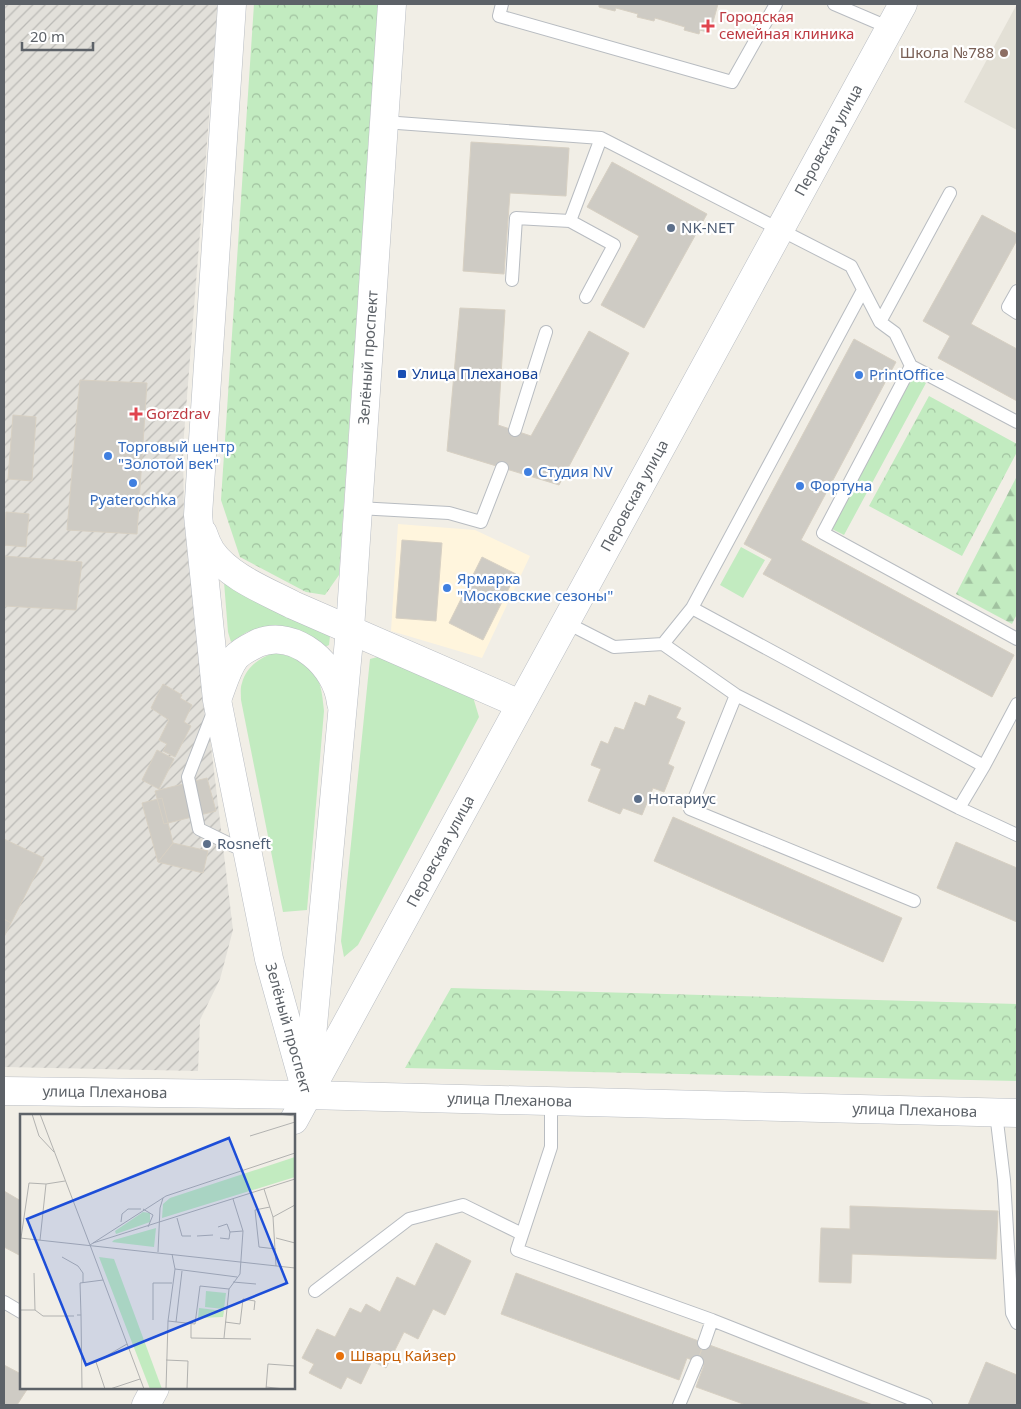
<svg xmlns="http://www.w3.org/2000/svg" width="1021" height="1409" viewBox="0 0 1021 1409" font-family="'Noto Sans',sans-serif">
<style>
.commercial{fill:#fff5dd}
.industrial{fill:url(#industrial-furrows)}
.education{fill:#e3e0d6}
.grass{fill:#c2ebc0}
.forest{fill:url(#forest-firs)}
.park{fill:url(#park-crowns)}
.building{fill:#cecbc4;stroke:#d7d0c3}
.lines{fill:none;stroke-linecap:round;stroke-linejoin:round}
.lane-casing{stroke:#b8bcc1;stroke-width:14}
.secondary-casing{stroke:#b9bdc3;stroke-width:29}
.lane{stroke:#fff;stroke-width:12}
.secondary{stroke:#fff;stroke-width:28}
.health-dot{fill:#e0444e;stroke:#fff;stroke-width:2}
.education-dot{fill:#8d6e63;stroke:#fff;stroke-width:2}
.service-dot{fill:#5c6f8a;stroke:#fff;stroke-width:2}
.transit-dot{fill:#1a4fb4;stroke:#fff;stroke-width:2}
.shop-dot{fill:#3f7fe0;stroke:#fff;stroke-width:2}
.food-dot{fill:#e8710a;stroke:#fff;stroke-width:2}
.labels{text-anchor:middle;stroke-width:4.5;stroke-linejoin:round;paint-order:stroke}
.health-label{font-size:15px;fill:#be3a42;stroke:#fff;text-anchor:start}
.education-label{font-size:15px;fill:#785e54;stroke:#fff;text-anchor:end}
.street-label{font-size:15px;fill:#5d6268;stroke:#fff}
.service-label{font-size:15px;fill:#4e5e75;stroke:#fff;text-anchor:start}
.transit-label{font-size:15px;fill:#164399;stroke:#fff;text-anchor:start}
.shop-label{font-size:15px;fill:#366cbe;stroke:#fff;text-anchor:start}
.food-label{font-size:15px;fill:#c56008;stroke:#fff;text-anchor:start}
.inset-road{fill:none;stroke:#b2b2b0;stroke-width:1}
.view{fill:#1d4ed8;fill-opacity:0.15;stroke:#1d4ed8;stroke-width:2.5}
.inset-edge{fill:none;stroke:#5d6268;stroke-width:2.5}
</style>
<defs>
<pattern id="industrial-furrows" width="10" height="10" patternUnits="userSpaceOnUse" patternTransform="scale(1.25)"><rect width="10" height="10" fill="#e2e0da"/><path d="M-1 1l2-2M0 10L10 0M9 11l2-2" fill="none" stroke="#bab9b5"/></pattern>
<pattern id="forest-firs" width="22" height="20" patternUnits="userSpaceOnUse" patternTransform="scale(1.25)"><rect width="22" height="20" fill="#c2ebc0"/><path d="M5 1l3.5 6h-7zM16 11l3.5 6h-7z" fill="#a1c2a0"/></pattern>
<pattern id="park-crowns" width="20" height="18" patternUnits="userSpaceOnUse" patternTransform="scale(1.25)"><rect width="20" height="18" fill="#c2ebc0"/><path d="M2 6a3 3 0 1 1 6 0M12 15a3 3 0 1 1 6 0" fill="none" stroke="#a1c2a0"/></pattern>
</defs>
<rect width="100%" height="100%" fill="#f1eee6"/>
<!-- commercial -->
<path class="commercial" d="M398,524L475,530L530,556L482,658L391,631Z"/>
<!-- industrial -->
<path class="industrial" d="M4,4H218L183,447L184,520L233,930L220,979L200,1020L198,1071L4,1067Z"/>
<!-- education -->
<path class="education" d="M1017,4V130L964,102Z"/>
<!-- grass -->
<path class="grass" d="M913,376L926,383L844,535L832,529Z
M741,547L765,560L743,598L720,585Z
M224,582L330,636L329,645L323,648L262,628L247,632L231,642L228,632Z
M274,653C314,659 321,673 324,711L307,910L283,912L241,700C241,695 240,688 242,683C246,667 259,658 274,653Z
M389,654L473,697L479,717L358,945L344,957L341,941L370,659Z"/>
<!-- forest -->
<path class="forest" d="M1017,476V614L1012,624L956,594Z"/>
<!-- park -->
<path class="park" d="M254,4H378L339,575L325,595L306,592L240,557L221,500Z
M929,396L1017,444V452L962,556L869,506Z
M451,988L1017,1004V1081L405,1068Z"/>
<!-- building -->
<path class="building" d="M599,4H718L710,33L700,30L699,34L684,30L685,27L655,18L654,21L637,17L638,14L616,8L615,11L599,7Z
M471,142L569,148L566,196L510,193L504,274L463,271Z
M612,162L707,214L644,328L601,305L639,236L587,207Z
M982,215L1017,234V240L971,324L1017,349V401L938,358L950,336L923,321Z
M460,308L505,310L498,425L531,436L589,331L629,353L559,485L447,451Z
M854,339L896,362L801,540L1014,655L992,697L763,574L772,559L744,544Z
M80,380L147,383L137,534L67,530Z
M13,415L36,417L32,481L8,479Z
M6,512L29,514L26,547L4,545Z
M402,540L442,543L436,621L396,618Z
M4,556L82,562L76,610L4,606Z
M482,557L516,574L483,640L449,623Z
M163,684L182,695L180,698L192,705L184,722L191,726L175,757L163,751L167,744L159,740L169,720L151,708Z
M649,695L681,708L676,718L685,722L668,764L674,767L664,792L653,788L642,815L623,808L620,814L588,801L601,769L591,765L601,741L608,744L615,727L624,730L635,702L645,706Z
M157,750L174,759L159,789L142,780Z
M207,778L216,811L164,824L155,791Z
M162,798L173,843L158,862L142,803Z
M673,817L902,918L883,962L654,861Z
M4,839L44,858L11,923L4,919Z
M956,842L1017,868V922L937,888Z
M173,843L208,851L203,873L158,862Z
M4,919L11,923L4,937Z
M4,1191L21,1201V1256L4,1247Z
M850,1206L998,1211L996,1259L852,1254L851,1283L819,1282L821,1228L850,1229Z
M436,1243L471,1261L445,1315L433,1309L418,1339L404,1332L386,1368L372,1361L361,1384L347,1377L341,1389L309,1373L314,1364L302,1358L317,1329L335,1337L350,1308L361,1313L366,1304L380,1312L397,1277L415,1286Z
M516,1273L704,1343L697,1362L687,1358L679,1380L501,1314Z
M704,1343L873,1405H746L696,1387L704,1365L697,1362Z
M986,1362L1017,1375V1405H968Z
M4,1365L21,1374V1388H28L17,1405H4Z"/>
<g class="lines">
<!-- lane casing -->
<g class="lane-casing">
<path id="lane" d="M502,4L499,16L732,82L776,4
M834,4L890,28
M384,122L601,138L851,266L880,322L895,333L911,366L1017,422
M512,280L516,218L570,221
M1017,291L1008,307L1017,313
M586,297L614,245L570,221L601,138
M880,322L950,193
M911,366L823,533L1017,639
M515,430L546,332
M358,508L449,513L481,522L502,468
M692,608L984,766
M565,622L614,647L663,644L736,695L959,808L1017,835
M663,644L692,608L863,290
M736,695L690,809L914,901
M214,710L188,777L199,829L246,852
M959,808L984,766L1017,704
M551,1102V1147L517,1250L712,1320L704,1343
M996,1113L1004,1180L1012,1313L1017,1323
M315,1291L409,1219L463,1205L522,1234
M4,1302L21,1312
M712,1320L926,1405
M679,1405L697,1362"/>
</g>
<!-- secondary casing -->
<g class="secondary-casing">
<g id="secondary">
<path id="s1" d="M232,4L198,515L217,700L269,959L307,1095"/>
<path d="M203,533C205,539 208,546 211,551C229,577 266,591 293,605L520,704"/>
<path d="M218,697C223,684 227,669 235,658C241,651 250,647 258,643C296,628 337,666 341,703"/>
<path id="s2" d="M308,1079L350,629L392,4"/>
<path id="s3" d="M4,1091L307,1095L1017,1113"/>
<path id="s4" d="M294,1120L903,4"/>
<path d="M146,1405L155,1388"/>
</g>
</g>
<!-- lane -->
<use href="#lane" class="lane"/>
<!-- secondary -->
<use href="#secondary" class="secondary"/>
</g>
<!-- markers -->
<g class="health-dot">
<path d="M705.5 18.5h5v5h5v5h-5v5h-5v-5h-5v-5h5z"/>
<path d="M133.5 406.5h5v5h5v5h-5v5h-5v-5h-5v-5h5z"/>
</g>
<circle class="education-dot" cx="1004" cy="53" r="5"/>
<g class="service-dot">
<circle cx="671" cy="228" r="5"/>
<circle cx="638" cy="799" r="5"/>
<circle cx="207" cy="844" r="5"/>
</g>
<rect class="transit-dot" x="397" y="369" width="10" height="10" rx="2.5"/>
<g class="shop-dot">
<circle cx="859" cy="375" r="5"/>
<circle cx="108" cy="456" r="5"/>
<circle cx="528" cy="472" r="5"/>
<circle cx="133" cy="483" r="5"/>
<circle cx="800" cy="486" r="5"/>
<circle cx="447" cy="588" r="5"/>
</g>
<circle class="food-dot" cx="340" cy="1356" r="5"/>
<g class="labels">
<!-- health labels -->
<g class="health-label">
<text x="719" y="22">Городская<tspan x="719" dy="17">семейная клиника</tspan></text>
<text x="146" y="419">Gorzdrav</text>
</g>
<!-- education labels -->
<g class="education-label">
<text x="994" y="58">Школа №788</text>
</g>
<!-- street labels -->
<g class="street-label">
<text dy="5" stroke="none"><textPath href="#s4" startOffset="1116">Перовская улица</textPath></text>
<text dy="5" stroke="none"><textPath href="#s2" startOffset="724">Зелёный проспект</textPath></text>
<text dy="5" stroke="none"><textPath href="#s4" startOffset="711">Перовская улица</textPath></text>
<text dy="5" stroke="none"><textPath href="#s4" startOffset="306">Перовская улица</textPath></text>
<text dy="5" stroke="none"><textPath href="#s1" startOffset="1034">Зелёный проспект</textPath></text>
<text dy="5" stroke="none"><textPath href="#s3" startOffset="101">улица Плеханова</textPath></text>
<text dy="5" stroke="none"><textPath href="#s3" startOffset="506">улица Плеханова</textPath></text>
<text dy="5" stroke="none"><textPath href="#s3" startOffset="911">улица Плеханова</textPath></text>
</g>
<!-- service labels -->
<g class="service-label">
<text x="681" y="233">NK-NET</text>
<text x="648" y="804">Нотариус</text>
<text x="217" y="849">Rosneft</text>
</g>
<!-- transit labels -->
<g class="transit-label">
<text x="412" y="379">Улица Плеханова</text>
</g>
<!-- shop labels -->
<g class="shop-label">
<text x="869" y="380">PrintOffice</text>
<text x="118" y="452">Торговый центр<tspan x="118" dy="17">"Золотой век"</tspan></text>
<text x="538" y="477">Студия NV</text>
<text x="810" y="491">Фортуна</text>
<text x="133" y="505" text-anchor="middle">Pyaterochka</text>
<text x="457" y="584">Ярмарка<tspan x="457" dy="17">"Московские сезоны"</tspan></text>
</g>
<!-- food labels -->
<g class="food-label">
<text x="350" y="1361">Шварц Кайзер</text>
</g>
</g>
<!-- overview -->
<g transform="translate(20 1114)">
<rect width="275" height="275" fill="#f1eee6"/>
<path d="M123,98L130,99V108L96,120L95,117ZM136,114L134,133L92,128L94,126Z" fill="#c2ebc0"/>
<path d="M179,194L204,197L203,203L178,204Z" fill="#c2ebc0"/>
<path d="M275,43V63L142,104L143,90L150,84ZM79,143L94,145L142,275H130ZM186,177L206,179L204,195L185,193Z" fill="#c2ebc0"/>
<path class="inset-road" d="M12,0L19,22L34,38M20,0L70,131M258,0L275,2M230,22L275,8M244,75L253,103L256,152M250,93L235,96L239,133L256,135M123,95L133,101L128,113M253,103L275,91M157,104L162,122H171M101,108L102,100L108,95H121M198,113L207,110L210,118M177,122L193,121M0,124L275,154M1,124L9,69L26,70M200,124L209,125L210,118L223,117M256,124L275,129M20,126L26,70L45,67M73,129L275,65M70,131L124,275M70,131L146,82L275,39M138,138L140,94L143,84M42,143L58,152L63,159V169M155,155L217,163M14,159L15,196M213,168L236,170M0,196H15L23,202H54M57,201H61L60,169L83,166M61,201L62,275M133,206V169H152M148,207L175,210L180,172L209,175M156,208L162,157M205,208L220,210L223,185L235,187L234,196M171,210V224L231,225M204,224L209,175L220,160L223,117L213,85M146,246L168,247L167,275M246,273L265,275M85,275L76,248L107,230M90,275L120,265M146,275L148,207L155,155L152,140M246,275L248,250L275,252"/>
<path class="view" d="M209,24L267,169L66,251L7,105Z"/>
<rect width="275" height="275" class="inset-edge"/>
</g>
<!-- border -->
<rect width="1021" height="1409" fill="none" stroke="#5d6268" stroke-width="10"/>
<!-- scale -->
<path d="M22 42v8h71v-8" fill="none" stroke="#5d6268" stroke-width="2.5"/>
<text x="30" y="42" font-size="15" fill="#5d6268" stroke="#ffffff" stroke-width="4" paint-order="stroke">20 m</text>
</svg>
